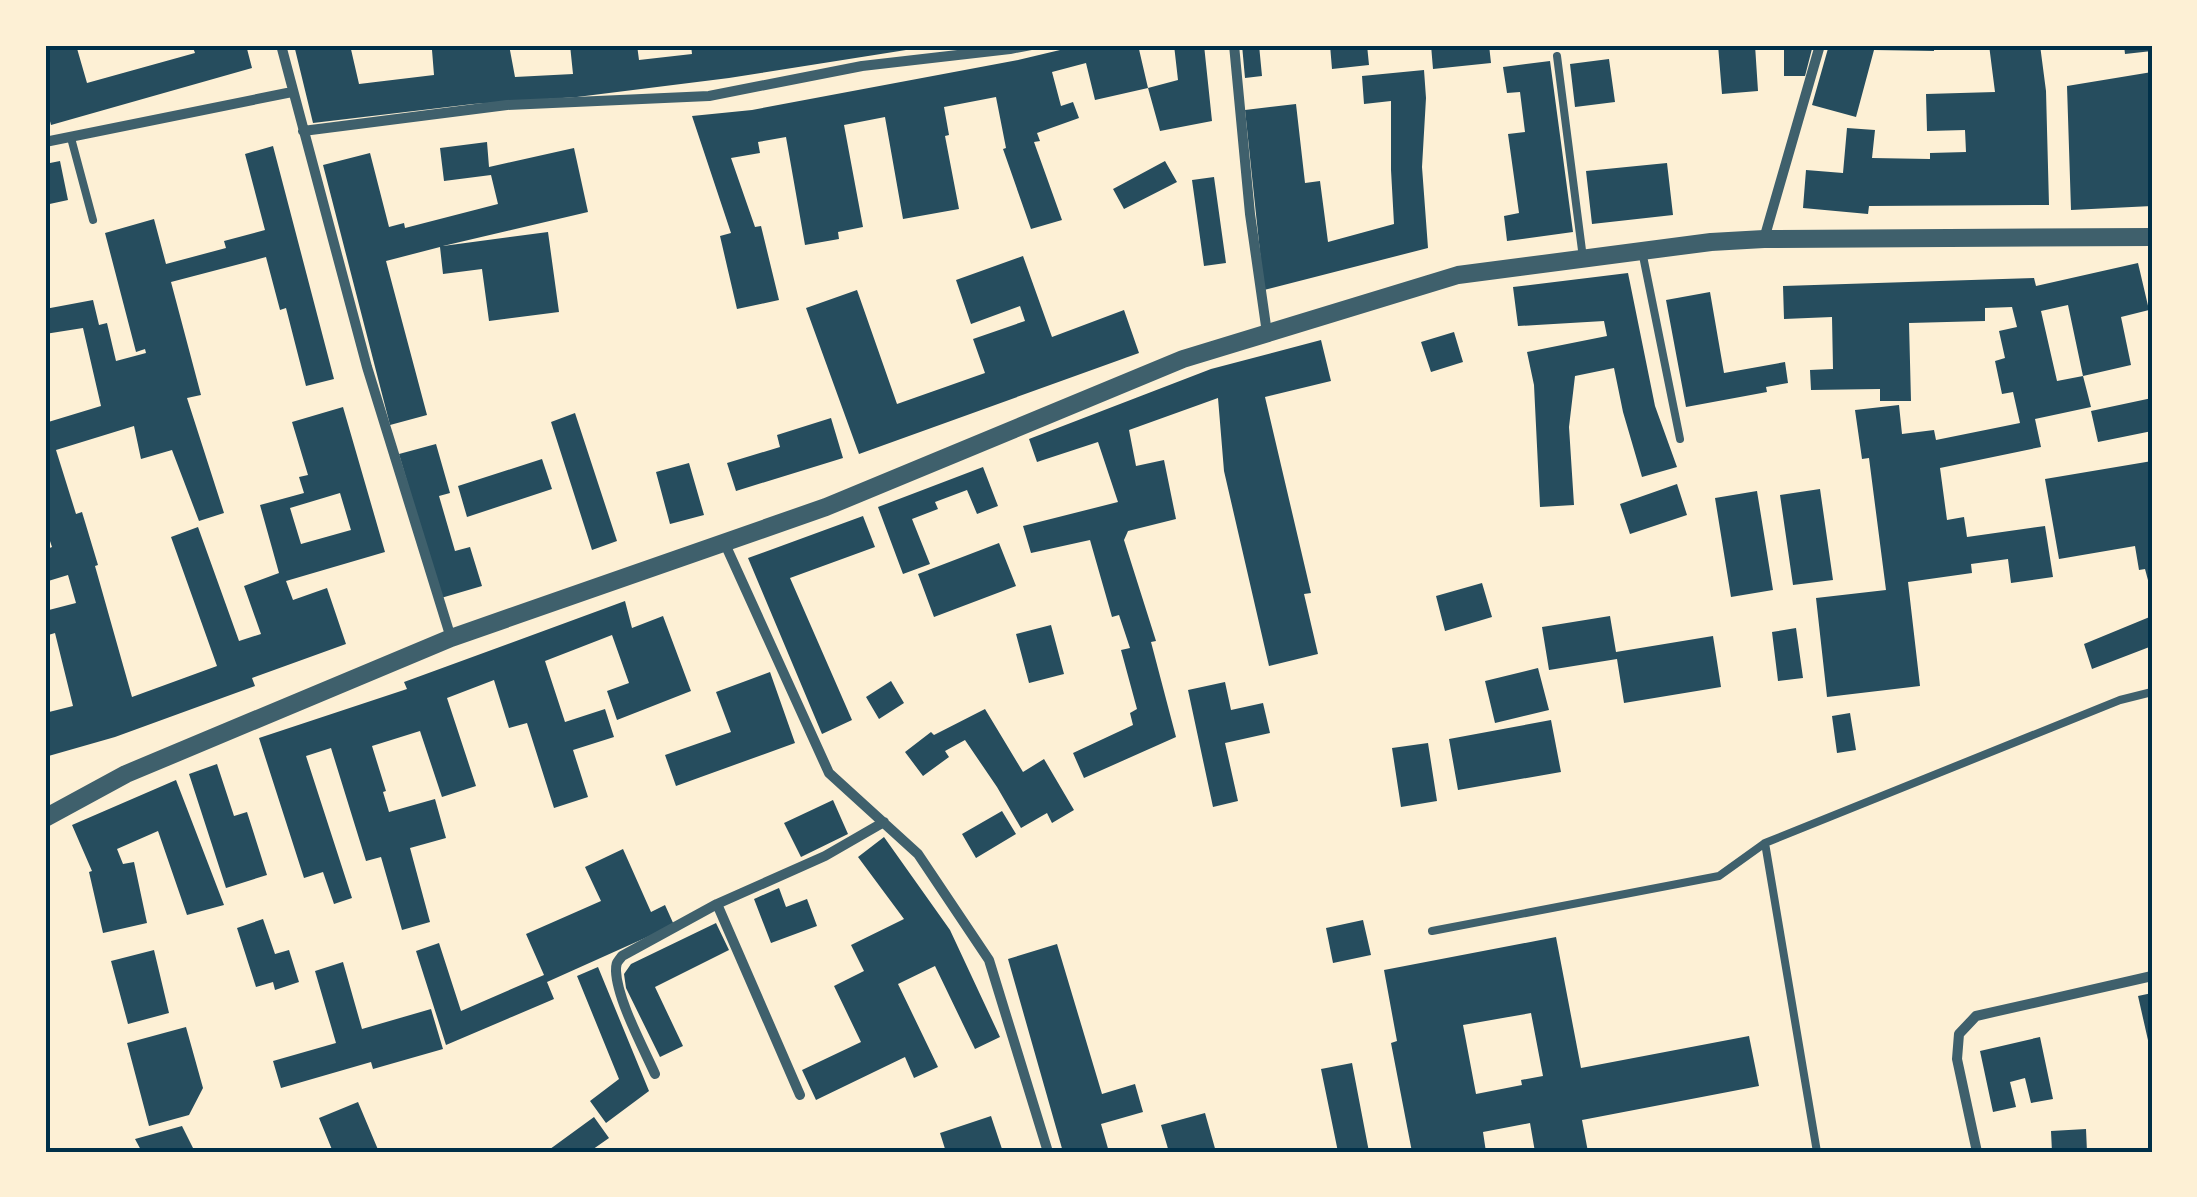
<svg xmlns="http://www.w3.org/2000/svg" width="2197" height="1197" viewBox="0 0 2197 1197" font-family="Ubuntu,sans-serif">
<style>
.building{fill:#264d5e;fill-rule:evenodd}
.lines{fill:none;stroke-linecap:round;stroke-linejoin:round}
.service{stroke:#3f606c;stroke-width:8}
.minor{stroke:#3f606c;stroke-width:10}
.tertiary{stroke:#3f606c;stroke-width:18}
.neatline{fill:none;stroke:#003049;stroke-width:4}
</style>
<rect width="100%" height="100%" fill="#fdf0d5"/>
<!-- building -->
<path class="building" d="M45,45H76L87,83L195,53L192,45H246L252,68L51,125L45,102Z
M294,45H350L359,84L434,75L432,50L462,45H509L515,77L573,74L570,45H637L639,60L692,54L691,45H925V47L729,78L577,97L473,104L313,123Z
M1081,45H1138L1148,88L1095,100L1086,63L1052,72L1061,106L1073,102L1079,118L1037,133L1040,141L1034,142L1062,220L1031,229L1003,149L1006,148L996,97L944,107L949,135L945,136L959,209L903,219L885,117L844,125L863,227L838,232L839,239L805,245L786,137L758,142L760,153L731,158L755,227L761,226L779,300L737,309L720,236L731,233L692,116L752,110L1018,60Z
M1174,45H1204L1212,121L1160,131L1148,88L1178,80Z
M1242,45H1259L1262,76L1245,78Z
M1330,45H1367L1369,65L1332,69Z
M1431,45H1489L1491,63L1433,69Z
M1718,45H1755L1758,91L1722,94Z
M1784,45H1813L1805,76H1784Z
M1829,45H1934V51L1874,50L1856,117L1812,105Z
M1989,45H2040L2046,91L2049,205L1869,206L1868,214L1803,208L1806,170L1843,173L1847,128L1875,130L1872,158L1930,159V153L1966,152L1965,130L1927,131L1926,94L1995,92Z
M2124,45H2152V51L2125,54Z
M1609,59L1615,102L1575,107L1570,64Z
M1550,61L1573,232L1507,241L1504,216L1519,213L1508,134L1525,132L1520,92L1507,93L1503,67Z
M1424,70L1426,98L1422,167L1428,248L1264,290L1245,110L1296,104L1305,183L1320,181L1328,242L1394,224L1391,170V101L1364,104L1362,76Z
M2152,72V206L2071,210L2067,86Z
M487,142L489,167L574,148L588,212L443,246L548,232L559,312L489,321L482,269L443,274L440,247L386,261L427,415L390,425L323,165L370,153L389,227L404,223L405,228L498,204L491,175L444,181L440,148Z
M273,146L334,379L306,386L286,308L280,310L266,257L171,282L201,395L187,398L224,513L199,521L172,450L141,459L134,426L56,450L76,514L82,512L98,565L95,566L132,697L217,666L171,537L198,527L239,641L261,634L244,586L279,573L260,505L304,493L299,477L308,475L292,422L343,407L385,552L286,581L293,600L327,588L346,644L252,678L255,686L115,737L45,757V713L73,706L55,633L45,636V611L76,603L68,575L45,582V550L52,547L45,526V423L101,406L83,328L45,334V309L93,300L99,325L107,323L116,361L146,353L145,349L136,352L105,233L154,219L166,264L226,248L224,241L265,230L245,154ZM340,493L351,530L301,544L290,508Z
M60,161L68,200L45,205V164Z
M1165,161L1177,182L1124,209L1113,189Z
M1667,163L1673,215L1592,224L1586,171Z
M1214,177L1226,263L1204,266L1192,180Z
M1023,256L1052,337L1124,310L1139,353L859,454L806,308L857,290L897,404L985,373L973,339L1025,321L1020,306L971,324L956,280Z
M2138,263L2149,310L2121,317L2131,365L2083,376L2068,305L2041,311L2057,381L2083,376L2091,407L2035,419L2041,447L1940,468L1947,520L1964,517L1967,537L2045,526L2053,577L2011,583L2008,559L1971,564L1972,573L1908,582L1920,686L1827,697L1816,598L1886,590L1869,458L1862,459L1855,410L1899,405L1902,434L1934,430L1936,440L2020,423L2013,392L2002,394L1995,361L2005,358L1999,331L2017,327L2012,307L1985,308V321L1909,323L1911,401H1880V389L1811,390L1810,370L1833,369L1832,317L1784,319L1783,286L2034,278L2036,286Z
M1628,273L1655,406L1677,467L1642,477L1623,412L1614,368L1575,376L1569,427L1574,505L1540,507L1534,385L1527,352L1607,336L1604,321L1518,326L1513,287Z
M1710,292L1724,373L1785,362L1788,383L1766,387L1767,392L1686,407L1666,300Z
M1454,332L1463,362L1431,372L1421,342Z
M1321,340L1331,381L1265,397L1311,593L1304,594L1318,654L1269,666L1224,471L1218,398L1129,430L1136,466L1164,460L1176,519L1128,531L1124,540L1156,641L1151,642L1176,737L1084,778L1073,753L1133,725L1130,713L1137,709L1121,650L1130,648L1119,615L1112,617L1090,540L1031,553L1023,526L1118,502L1098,442L1037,462L1029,439L1211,369Z
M2152,398V431L2098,442L2091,411Z
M575,413L617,541L592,550L551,422Z
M831,418L843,458L736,491L727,463L780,447L777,435Z
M436,444L450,493L439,496L455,551L470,547L482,586L441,598L399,454Z
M542,459L552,489L467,517L458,486Z
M2152,461V595L2145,569L2139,570L2135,546L2059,559L2045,479Z
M689,463L704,515L670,524L656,472Z
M983,467L998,506L977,514L967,490L935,502L938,509L912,519L930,564L903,574L878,507Z
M1677,484L1687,515L1630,534L1620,504Z
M1820,489L1833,580L1793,585L1780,495Z
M1757,491L1773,590L1731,597L1715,498Z
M863,516L875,547L790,578L852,720L822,734L748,558Z
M999,543L1016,586L934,617L918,574Z
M1482,583L1492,617L1445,631L1436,596Z
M625,601L632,628L663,616L691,691L617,720L607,691L629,683L612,635L545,661L565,722L605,709L614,737L573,750L588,797L554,808L527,723L509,728L494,680L447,698L476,786L442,797L420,731L372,746L386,791L383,792L389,812L435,799L446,838L410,848L430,922L402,930L381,857L366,861L331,748L306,756L352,898L334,904L323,872L304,878L259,738L407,689L404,682Z
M1610,616L1616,652L1713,636L1721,687L1624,703L1617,659L1549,670L1542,627Z
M2152,616V646L2092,669L2084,644Z
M1051,625L1064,674L1029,683L1016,634Z
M1796,628L1803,678L1778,681L1772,632Z
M1538,668L1549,710L1495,723L1485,681Z
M770,672L795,743L676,786L665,755L731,732L716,692Z
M891,681L904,703L879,719L866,697Z
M1225,682L1231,710L1263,703L1270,733L1225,743L1238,801L1213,807L1188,690Z
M985,709L1023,772L1044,759L1074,810L1052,823L1047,813L1021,828L997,787L965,740L945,751L949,757L923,776L905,752L931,732L934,735Z
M1850,713L1856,750L1837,753L1832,716Z
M1551,720L1561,772L1458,790L1449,739Z
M1428,743L1437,801L1401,807L1392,748Z
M217,764L234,816L247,812L267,875L226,888L189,774Z
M176,780L224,905L187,915L158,831L117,849L123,864L134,862L147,923L103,933L89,872L92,871L72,825Z
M833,800L848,834L801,857L784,823Z
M1002,811L1016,834L976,858L962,834Z
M884,837L950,930L1000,1037L975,1049L935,966L898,984L938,1067L914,1078L905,1057L816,1100L802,1070L861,1042L834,986L864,971L851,945L904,919L858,857Z
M623,849L651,912L665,905L674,925L547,982L554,999L446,1045L416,951L439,943L461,1011L544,975L526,934L601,901L585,867Z
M779,888L786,907L807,899L817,926L771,943L754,899Z
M263,919L275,954L289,950L299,982L275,990L273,982L256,987L237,928Z
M1363,920L1371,955L1333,963L1326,928Z
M716,923L729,950L655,987L683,1046L660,1057L626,988L624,974L631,964Z
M1556,937L1581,1068L1749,1036L1759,1086L1582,1120L1588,1152H1535L1530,1123L1483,1132L1486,1152H1412L1391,1043L1397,1041L1384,970ZM1531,1013L1543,1076L1521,1080L1522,1085L1476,1094L1463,1025Z
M1057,944L1102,1094L1135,1084L1143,1112L1101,1124L1109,1152H1063L1008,959Z
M154,950L169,1013L128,1024L111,961Z
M343,962L362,1029L431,1009L443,1049L373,1069L371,1062L281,1088L273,1061L336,1043L315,971Z
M598,967L649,1091L606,1123L590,1101L619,1079L577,976Z
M2152,993V1048L2150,1049L2138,996Z
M186,1027L203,1088L189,1115L149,1126L127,1043Z
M2040,1037L2053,1099L2031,1103L2025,1078L2010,1082L2016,1107L1993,1112L1980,1051Z
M1352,1063L1369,1152H1338L1321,1069Z
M358,1102L379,1152H333L319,1118Z
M1205,1113L1216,1152H1169L1161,1125Z
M991,1116L1003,1152H946L940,1133Z
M594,1117L609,1138L589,1152H546Z
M182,1126L195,1152H142L135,1139Z
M2086,1129L2087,1152H2052L2051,1131Z"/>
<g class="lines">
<!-- service -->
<path class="service" d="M1557,56L1583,258
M71,138L93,220
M1642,251L1680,439
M1765,843L1817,1152
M1432,931L1719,876L1765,843L2120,700L2152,692"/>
<!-- minor -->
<path class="minor" d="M281,45L367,367L451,638
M1234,45L1250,214L1267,333
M303,131L507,105L709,96L862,66L1010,49L1031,45
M45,142L292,92
M1764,239L1820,45
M725,544L829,773L918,854L989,960L1048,1152
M717,904L800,1095
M655,1074C643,1047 617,999 616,971C616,962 617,963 622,956L717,904L825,856L884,822
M1977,1152L1957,1059L1959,1034L1976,1016L2152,976"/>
<!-- tertiary -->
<path class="tertiary" d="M45,818L126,774L451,638L826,507L1183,359L1458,275L1711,242L1764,239L2152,237"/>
</g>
<!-- border -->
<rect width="2197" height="1197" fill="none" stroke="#fdf0d5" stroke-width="95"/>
<rect x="48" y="48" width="2102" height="1102" class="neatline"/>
</svg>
